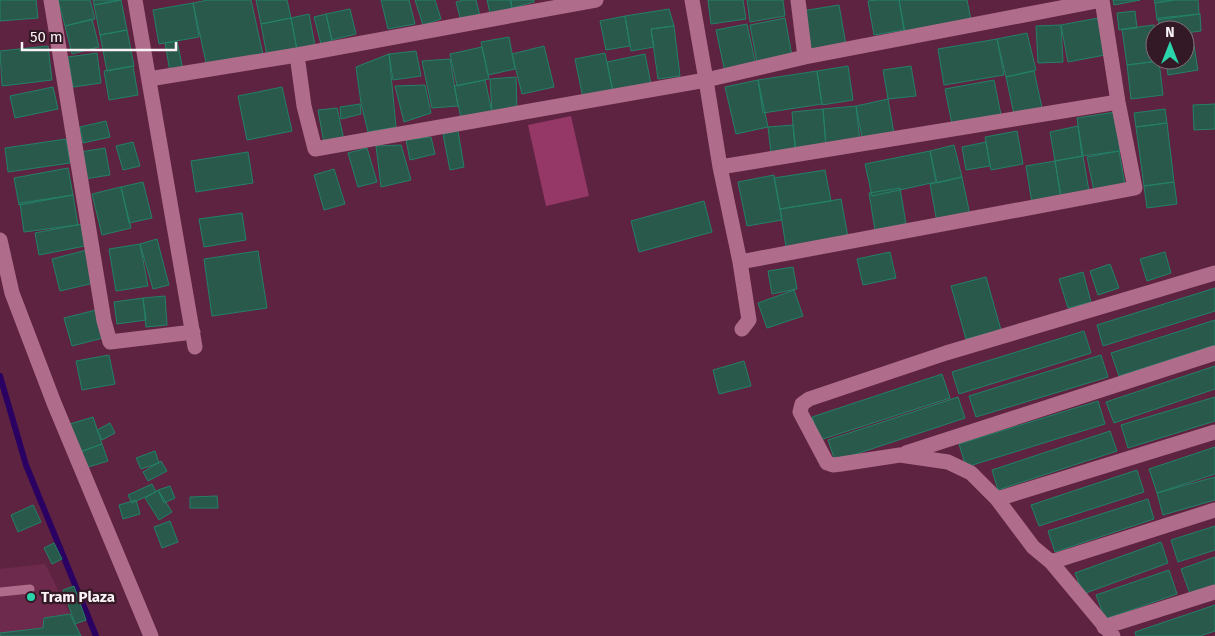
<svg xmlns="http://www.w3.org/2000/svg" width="1215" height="636" viewBox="0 0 1215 636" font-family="'Fira Sans',sans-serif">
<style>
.built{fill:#6e2a4c}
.green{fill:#953867}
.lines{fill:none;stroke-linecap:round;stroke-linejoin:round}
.stream{stroke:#2a0062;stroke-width:6}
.building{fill:#29594b;stroke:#238168}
.service{stroke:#b06d8b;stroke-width:9}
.minor{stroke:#b06d8b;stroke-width:15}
.poi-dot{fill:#2ad5ac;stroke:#331825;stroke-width:2}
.labels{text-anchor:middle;stroke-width:4.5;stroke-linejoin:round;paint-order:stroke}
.poi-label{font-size:15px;font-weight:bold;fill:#faf3f6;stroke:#331825;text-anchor:start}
</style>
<rect width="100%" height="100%" fill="#5e2341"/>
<!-- built -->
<path class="built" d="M45,564L81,636H0V569Z"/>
<!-- green -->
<path class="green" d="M571,116L589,196L546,206L528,125Z"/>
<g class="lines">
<!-- stream -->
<path class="stream" d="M0,376L26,465L96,636"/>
</g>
<!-- building -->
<path class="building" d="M0,0H36L38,18L0,21Z
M58,0H90L95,19L65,26Z
M93,0H121L94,5Z
M121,0L127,30L100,35L94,5Z
M208,0H251L263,55L207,67L193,3Z
M256,0H287L291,18L261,24Z
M381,0H409L415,24L388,29Z
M415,0H435L441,19L423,25Z
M464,0H476L480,16L461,21L456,2Z
M487,0H510L512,10L490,13Z
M511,0H534V2L512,8Z
M708,0H743L746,19L711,24Z
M747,0H783L785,16L750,22Z
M877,0H899L904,30L874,35L868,1Z
M899,0H967L971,20L905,32Z
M1113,0H1140L1114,5Z
M1154,0H1174L1155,3Z
M1174,0H1198L1199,14L1157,20L1155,3Z
M193,3L199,37L159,44L153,10Z
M839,5L846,45L809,52L802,11Z
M350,9L356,34L332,40L326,14Z
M669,9L674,26L651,29L654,47L631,51L625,16Z
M1135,11L1137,28L1119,30L1117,13Z
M309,14L315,46L297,50L291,18Z
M326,14L332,41L321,44L314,17Z
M1200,14L1201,31L1185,33V30H1160L1158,18Z
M625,16L630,46L606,50L600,21Z
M291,18L297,50L267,56L261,24Z
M785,18L792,56L757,62L750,25Z
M1098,18L1105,55L1068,62L1061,25Z
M92,19L99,47L72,54L65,26Z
M747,24L756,66L725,72L716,30Z
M1061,25L1063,62L1038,63L1036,26Z
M1154,25L1155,60L1159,61L1127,65L1122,29Z
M674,26L680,76L658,79L651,29Z
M127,30L134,66L107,71L100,35Z
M1027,33L1036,70L1006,77L997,39Z
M1192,34L1198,70L1168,75L1166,60H1185V35Z
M509,37L515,69L488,75L481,42Z
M997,39L1004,75L944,85L938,49Z
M177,41L183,70L170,72L165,43Z
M48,46L52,80L2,86L0,51Z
M544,46L554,87L522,94L512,54Z
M482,47L489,79L457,86L450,54Z
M416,51L421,76L393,80L389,54Z
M97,53L101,83L73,87L68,57Z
M605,53L613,92L583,98L575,59Z
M389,54L396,127L368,132L361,103L356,67Z
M645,54L651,84L613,92L607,62Z
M450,59L458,106L432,108L422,61Z
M1159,61L1163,95L1131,99L1127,65Z
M133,66L138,95L109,100L104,71Z
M848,66L853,100L822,105L817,71Z
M911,66L916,96L888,99L883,70Z
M817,71L822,104L763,113L758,80Z
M1034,71L1042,108L1014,114L1006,77Z
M516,77L517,111L492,112L490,79Z
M485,80L492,112L461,118L454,86Z
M758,80L768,127L736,134L725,87Z
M994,80L1001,115L952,124L945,89Z
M425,85L431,113L404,122L395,86Z
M53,87L58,109L15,118L10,96Z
M282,87L292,131L247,140L238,96Z
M888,99L895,139L863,143L856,106Z
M360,104L361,114L341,119L340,107Z
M1215,104V129L1194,130L1193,105Z
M856,106L860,142L826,146L823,109Z
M337,108L344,140L324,143L318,110Z
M823,109L826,146L795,149L792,112Z
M1165,109L1167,123L1136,127L1134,113Z
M1115,112L1120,151L1082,156L1077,118Z
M106,121L110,137L83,143L80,127Z
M1167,123L1174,182L1144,186L1136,127Z
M793,125L796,150L771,153L768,127Z
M1078,126L1083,156L1055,161L1050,132Z
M458,131L464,167L450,170L443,134Z
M1017,131L1023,164L991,170L985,137Z
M431,137L435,154L410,160L406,140Z
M66,139L70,163L8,172L5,148Z
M133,142L140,166L123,170L116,146Z
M986,142L990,166L966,170L962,147Z
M401,145L411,180L381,187L376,146Z
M954,145L962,177L937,183L930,151Z
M105,148L110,175L84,179L80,152Z
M367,148L377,182L358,187L348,153Z
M930,151L936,182L872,196L865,164Z
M1119,151L1126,190L1095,196L1087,157Z
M248,152L253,183L196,192L191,161Z
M1083,156L1090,197L1062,202L1055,161Z
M1055,161L1061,198L1032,203L1026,166Z
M68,168L73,195L19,205L14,178Z
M334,169L345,204L324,210L314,175Z
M825,170L831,201L780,209L774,178Z
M774,175L782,220L747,226L738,182Z
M962,177L970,215L937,222L930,184Z
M143,182L152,218L129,223L121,187Z
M1174,182L1177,204L1147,208L1144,186Z
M121,187L131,228L102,235L92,194Z
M900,188L906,224L875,230L869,193Z
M73,195L78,225L24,232L20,203Z
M841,199L848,237L786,247L780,209Z
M704,201L712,232L639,252L631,221Z
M242,213L246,240L204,247L199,219Z
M81,224L85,246L39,255L35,233Z
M157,239L169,285L153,289L140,244Z
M140,244L148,286L116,291L109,249Z
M87,250L94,283L60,291L52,259Z
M258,251L267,308L212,316L204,259Z
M890,252L896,278L863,285L857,259Z
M1165,252L1171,273L1147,281L1140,259Z
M1110,264L1119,288L1098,295L1090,271Z
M793,267L797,289L772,294L768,271Z
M1083,272L1091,302L1068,308L1059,279Z
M986,277L1001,330L966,339L951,286Z
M1215,288V311L1103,346L1097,325Z
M794,290L803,316L767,328L758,303Z
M165,296L167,325L146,327L143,298Z
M143,298L146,320L117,324L114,302Z
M96,310L103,338L72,346L64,318Z
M1215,320V345L1119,376L1111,353Z
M1084,331L1091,353L959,394L952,372Z
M109,355L115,384L82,390L76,361Z
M1101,355L1108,377L976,417L969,396Z
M744,361L751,386L719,394L713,370Z
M1215,366V389L1114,423L1106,402Z
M942,374L950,398L820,440L812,417Z
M958,397L965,418L835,461L828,440Z
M1215,397V421L1128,448L1121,425Z
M1098,401L1105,424L966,467L959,444Z
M93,417L102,444L80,452L70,424Z
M110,423L115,433L102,440L97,430Z
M1110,431L1117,451L998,490L992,470Z
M102,444L108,461L85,468L80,452Z
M1215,447V474L1157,493L1149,469Z
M155,451L159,463L141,469L136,458Z
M161,461L167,471L148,481L143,472Z
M1137,470L1144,492L1039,526L1031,505Z
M1215,477V500L1163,515L1157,493Z
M152,484L156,492L132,503L128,495Z
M170,486L175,498L164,503L158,490Z
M158,490L172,512L159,520L145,498Z
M217,496L218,508H190V497Z
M1148,499L1154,519L1055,552L1048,531Z
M136,500L140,514L123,519L119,505Z
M33,505L41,522L18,532L11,515Z
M170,521L178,542L162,548L154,527Z
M1215,526V550L1178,562L1171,540Z
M1161,542L1168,563L1083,594L1075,573Z
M54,543L62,559L52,564L44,548Z
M1215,557V585L1190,594L1181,569Z
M1169,570L1177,594L1105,619L1096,595Z
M74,586L86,620L75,624L63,590Z
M1215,605V631L1200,636H1136L1135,632Z
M70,614L81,636H0V633L43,628L44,618Z"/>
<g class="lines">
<!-- service -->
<path class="service" d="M0,592L30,589"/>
<!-- minor -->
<path class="minor" d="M51,0L104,321L110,342L193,332
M135,0L195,347
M692,0L706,80L720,167L740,262L749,320L742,329
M798,0L805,57
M297,55L304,106L315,149L706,80L805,57L1102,0
M149,79L297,55L596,0
M720,167L1118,102
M0,240L12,293L54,403L151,636
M740,262L1135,188L1118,102L1102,0
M1215,273L946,353L809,399L802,404L800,412L827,463L833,465L841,464L900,455L948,462L971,473L997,499L1033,547L1051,562L1215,510
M906,453L1215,353
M997,499L1215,432
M1051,562L1113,636
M1104,627L1215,592"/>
</g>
<!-- markers -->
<circle class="poi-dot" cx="31" cy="597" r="5"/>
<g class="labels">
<!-- poi labels -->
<g class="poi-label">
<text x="41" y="602">Tram Plaza</text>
</g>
</g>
<!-- north arrow -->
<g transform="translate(1170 45)"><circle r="24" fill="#331825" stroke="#837079"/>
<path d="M0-4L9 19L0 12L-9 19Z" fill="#2ad5ac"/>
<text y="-8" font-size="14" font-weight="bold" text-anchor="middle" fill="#faf3f6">N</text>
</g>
<!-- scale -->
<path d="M22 42v8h154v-8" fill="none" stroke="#faf3f6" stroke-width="2.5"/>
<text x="30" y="42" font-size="15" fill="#faf3f6" stroke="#331825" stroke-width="4" paint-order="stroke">50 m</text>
</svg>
